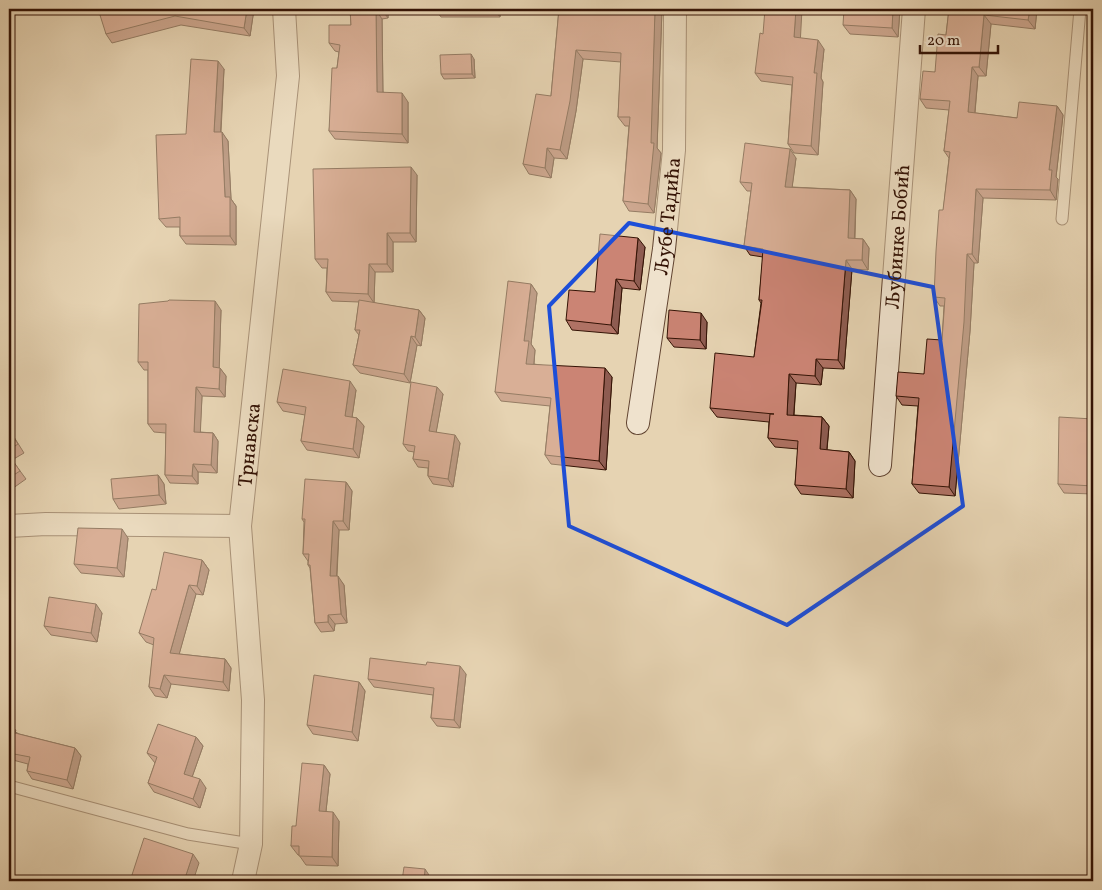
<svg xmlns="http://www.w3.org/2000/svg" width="1102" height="890" viewBox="0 0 1102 890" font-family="Vollkorn,serif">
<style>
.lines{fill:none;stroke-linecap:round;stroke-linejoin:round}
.service-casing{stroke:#604330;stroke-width:13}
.minor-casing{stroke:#604330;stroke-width:24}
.service{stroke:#efe2cd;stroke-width:11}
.minor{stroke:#efe2cd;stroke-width:22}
.wall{fill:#af7264;stroke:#341305}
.shaded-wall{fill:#8e5c51;stroke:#341305}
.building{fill:#cb8474;stroke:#341305}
.marked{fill:none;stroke:#1d4ed8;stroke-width:4;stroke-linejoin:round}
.labels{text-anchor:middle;stroke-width:4.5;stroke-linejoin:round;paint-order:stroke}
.street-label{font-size:20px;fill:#341305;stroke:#efe2cd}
</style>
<rect width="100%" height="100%" fill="#e6d3b2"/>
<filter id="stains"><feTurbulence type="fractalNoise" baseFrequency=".004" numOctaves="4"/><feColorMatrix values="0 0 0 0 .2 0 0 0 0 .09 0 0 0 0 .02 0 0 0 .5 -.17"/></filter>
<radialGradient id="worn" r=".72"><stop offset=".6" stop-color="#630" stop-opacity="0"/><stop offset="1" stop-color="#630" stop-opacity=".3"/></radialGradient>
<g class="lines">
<!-- service casing -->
<g class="service-casing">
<path id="service" d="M1062,219L1080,9
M9,786L188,834L251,844"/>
</g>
<!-- minor casing -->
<g class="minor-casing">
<g id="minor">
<path id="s1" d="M638,423L664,249L674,150L675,9"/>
<path id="s2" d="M880,465L914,9"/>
<path d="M9,526L46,524L240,526"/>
<path id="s3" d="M243,881L251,844L253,700L240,526L288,76L284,9"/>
</g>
</g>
<!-- service -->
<use href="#service" class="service"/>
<!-- minor -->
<use href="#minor" class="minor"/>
</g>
<!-- wall -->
<path class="wall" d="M110,9H254L250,36L181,25L112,43L106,34Z
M350,9H388V18L382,19L383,92L408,102V143L335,139L329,131L339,52L335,51L329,43L351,25Z
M435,9H500V17H441Z
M559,9H662L657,148L661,153L654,213L629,211L623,201L629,126H625L618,117L621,62L583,59L576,111L567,159L554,158L551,178L529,174L523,164L551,96Z
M900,9L898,37L850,34L843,25Z
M949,9H1037L1035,29L991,24L986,76H978L975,113L1017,118L1057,106L1063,115L1056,177L1058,179L1056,200L983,198L978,263H974L970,331L955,496L919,493L912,484L918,406L902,405L896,396L924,374L942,340L944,306H940L934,297L949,158L944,151L949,110L926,108L920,99L935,72L946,35Z
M800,38L824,49L821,78L823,82L818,155L794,153L788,144L792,85L761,81L755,73Z
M474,59L475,78L444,79L441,74Z
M224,69L221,132L228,141L231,199L236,206V245L186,244L180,236V227H166L159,219Z
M796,158L792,187L850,190L856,199L855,239H863L869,248L868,270L852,269L844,369L823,368L821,385L796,383L794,415L822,417L829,426L827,450L849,452L855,461L853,498L801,494L795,485L798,449L775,447L768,438L769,422L717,417L710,408L754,357L761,303L759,300L763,257L750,255L744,246L751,191H747L740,182Z
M417,175L416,242H393V272H375L374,303L419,310L425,318L421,346L417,345L410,383L360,373L353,365L359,335L355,330L359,302L332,301L326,292L327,268H322L315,259Z
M645,247L640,290L622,288L618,334L572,330L566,320L595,292Z
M531,284L537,293L531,344L535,350L534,364L612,377L606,470L551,464L545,455L550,406L501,401L495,392Z
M221,310L219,367L226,376L225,397L202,396L200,432L213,433L218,441L217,473L198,472V484L170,483L165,475L166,433L154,432L148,424V370H144L138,362Z
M707,322L706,349L674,347L667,338Z
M356,390L352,417L357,418L364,426L359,458L307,450L301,441L305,415L283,411L277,402Z
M443,394L436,432L460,443L453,487L433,484L428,476V468L418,467L413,459L414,452L408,451L403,444Z
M1093,419V494L1064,493L1058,484Z
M9,429L24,453L12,460L26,479L9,491Z
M158,475L164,484L166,504L119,509L113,499Z
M346,482L352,491L349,530H339L337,576L344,585L347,623L335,624L334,631L321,632L315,623L310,568L308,565V561L303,554L304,522L302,519Z
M128,538L124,577L81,573L74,564Z
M202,560L209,570L203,595L196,594L179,654L225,659L231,668L229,691L171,684L167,698L155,696L149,687L154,645L146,642L139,633L156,590Z
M102,613L97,642L51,635L44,626Z
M466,674L460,728L437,726L431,718L433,695L374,687L368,679Z
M359,682L365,691L358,741L313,734L307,725Z
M9,728L19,734L75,748L81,756L73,789L32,779L27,771L28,764L9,759Z
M196,737L203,746L192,777L206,788L200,808L154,792L148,783L155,763L147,753Z
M324,765L330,774L326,811L339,821L338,866L306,865L299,855H298L291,846L296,826Z"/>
<!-- shaded-wall -->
<path class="shaded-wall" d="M247,9H254L250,36L244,28Z
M382,9H388V18L382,10Z
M494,9H500V17Z
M655,9H662L657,148L661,153L654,213L648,204Z
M796,9H802L800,46L794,37Z
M893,9H900L898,37L892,28Z
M1030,9H1037L1035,29L1028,20Z
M376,10L382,19L383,101L377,92Z
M984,15L991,24L986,76L979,67Z
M818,40L824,49L821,78L823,82L818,155L811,146L814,73Z
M576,50L583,59L576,111L567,159L560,150Z
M471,54L474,59L475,78L472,74Z
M218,61L224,69L220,141L214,132Z
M972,67L978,76L974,121L968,112Z
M402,93L408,102V143L402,134Z
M1057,106L1063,115L1056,177L1058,179L1056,200L1050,190L1049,170Z
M222,132L228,141L231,199L236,206V245L230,236L225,197Z
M547,148L554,158L551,178L545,168Z
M790,149L796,158L791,196L785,187Z
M411,167L417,175L416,242L410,233Z
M976,189L983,198L978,263L972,254Z
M850,190L856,199L854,247L848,238Z
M387,233L393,242V272L387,264Z
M638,238L645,247L640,290L634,281Z
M863,239L869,248L868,270L862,260Z
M967,254L974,263L970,331L955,496L949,487Z
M846,260L852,269L844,369L838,360Z
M369,264L375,272L374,303L368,294Z
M616,279L622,288L618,334L611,325Z
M531,284L537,293L531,344L535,350L533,373L526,364L524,341Z
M215,301L221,310L219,375L213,367Z
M419,310L425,318L421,346L415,337Z
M701,313L707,322L706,349L700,340Z
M411,336L417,345L410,383L404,374Z
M816,359L823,368L821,385L815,376Z
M220,368L226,376L225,397L219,389Z
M605,368L612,377L606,470L599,461Z
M789,374L796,383L793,424L787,415Z
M350,381L356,390L351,424L345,416Z
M196,387L202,396L200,440L194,432Z
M437,387L443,394L435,439L429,431Z
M822,417L829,426L826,458L820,449Z
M357,418L364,426L359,458L353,449Z
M213,433L218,441L217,473L211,465Z
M455,435L460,443L453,487L448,479Z
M849,452L855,461L853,498L846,489Z
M193,464L198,472V484L192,476Z
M158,475L164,484L166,504L159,495Z
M346,482L352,491L349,530L343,521Z
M333,521L339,530L336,585L330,576Z
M122,529L128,538L124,577L117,568Z
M202,560L209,570L203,595L197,586Z
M338,576L344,585L347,623L341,614Z
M189,585L196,594L177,662L170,653Z
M96,604L102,613L97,642L91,633Z
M328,615L335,624L334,631L328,622Z
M225,659L231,668L229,691L223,682Z
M460,666L466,674L460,728L454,720Z
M164,675L171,684L167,698L160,689Z
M359,682L365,691L358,741L352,732Z
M196,737L203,746L190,783L184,774Z
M75,748L81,756L73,789L67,780Z
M324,765L330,774L325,820L319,811Z
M200,779L206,788L200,808L193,799Z
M333,812L339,821L338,866L332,857Z
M193,854L199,863L193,881H184Z
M425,869L431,878V881H424Z"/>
<!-- building -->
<path class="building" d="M110,9H247L244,28L175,16L106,34L99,12Z
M350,9H382V10H376L377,92L402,93V134L329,131L332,68H337L340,45L329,43V25H351Z
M559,9H655L651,143H654L648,204L623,201L630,117H618L621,53L576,50L570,101L560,150L547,148L545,168L523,164L536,94L551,96Z
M765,9H796L794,37L818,40L814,73H817L811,146L788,144L793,77L755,73L760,33L763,34Z
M844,9H893L892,28L843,25Z
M949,9H1030L1028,20L984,15L979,67H972L968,112L1017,118L1019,102L1057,106L1049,170H1052L1050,190L976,189L972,254H967L964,322L949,487L912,484L919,398L896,396L898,372L924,374L927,339L942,340L945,298L934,297L936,251L939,210H943L950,152L944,151L950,101L920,99L923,71L935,72L938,34L946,35Z
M471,54L472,74H441L440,55Z
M191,59L218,61L214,132H222L225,197H230V236H180V217L159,219L156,135L186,134Z
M745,143L790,149L785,187L850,190L848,238L863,239L862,260H846L838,360L816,359L815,376L789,374L787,415L822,417L820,449L849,452L846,489L795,485L798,441L768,438L770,414H774L710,408L715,353L754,357L762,300H759L763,249L744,246L752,183L740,182Z
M411,167L410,233H387V264H369L368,294L326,292L328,259H315L313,169Z
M600,234L638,238L634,281L616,279L611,325L566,320L569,290L595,292Z
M508,281L531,284L524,341H529L526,364L605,368L599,461L545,455L551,398L495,392Z
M169,300L215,301L213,367L220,368L219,389L196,387L194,432L213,433L211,465L193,464L192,476L165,475L166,424H148V362H138L139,304L168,301Z
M359,300L419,310L415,337L411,336L404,374L353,365L360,330H355Z
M669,310L701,313L700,340L667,338Z
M283,369L350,381L345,416L357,418L353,449L301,441L306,407L277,402Z
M411,382L437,387L429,431L455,435L448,479L428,476L429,461L413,459L415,446L403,444Z
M1059,417L1093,419V486L1058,484Z
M9,430L18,444L9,450Z
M9,455L20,471L9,478Z
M158,475L159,495L113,499L111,479Z
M305,479L346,482L343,521H333L330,576H338L341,614L328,615V622L315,623L310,565H308L309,554H303L305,519H302Z
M78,528L122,529L117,568L74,564Z
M164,552L202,560L197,586L189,585L170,653L225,659L223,682L164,675L160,689L149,687L154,638L139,633L152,589L156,590Z
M49,597L96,604L91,633L44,626Z
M370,658L426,665L427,662L460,666L454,720L431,718L434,688L368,679Z
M314,675L359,682L352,732L307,725Z
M158,724L196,737L184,774L200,779L193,799L148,783L157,757L147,753Z
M9,728L16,730L15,733L75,748L67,780L27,771L30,757L9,753Z
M302,763L324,765L319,811L333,812L332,857L299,856V846H291L292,826H296Z
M144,838L193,854L184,881H130Z
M404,867L425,869L424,881H402Z"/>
<!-- marked area -->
<path d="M0 0H1102V890H0ZM629,223L933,287L963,506L787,625L569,526L549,306Z" fill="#e6d3b2" fill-opacity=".55" fill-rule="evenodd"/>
<path class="marked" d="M629,223L933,287L963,506L787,625L569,526L549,306Z"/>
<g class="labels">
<!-- street labels -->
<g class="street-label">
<text dy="7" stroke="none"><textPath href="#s1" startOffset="209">Љубе Тадића</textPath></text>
<text dy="7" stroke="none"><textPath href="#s2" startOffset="229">Љубинке Бобић</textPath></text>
<text dy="7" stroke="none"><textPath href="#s3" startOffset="438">Трнавска</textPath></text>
</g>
</g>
<!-- margin -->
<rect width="1102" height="890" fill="none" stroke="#e6d3b2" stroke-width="30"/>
<rect x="10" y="10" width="1082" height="870" fill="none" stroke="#341305" stroke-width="2.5"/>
<rect x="15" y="15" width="1072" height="860" fill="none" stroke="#341305"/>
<!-- scale -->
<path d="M920 45v8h78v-8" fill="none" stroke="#341305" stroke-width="2.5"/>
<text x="927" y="45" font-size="15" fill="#341305" stroke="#efe2cd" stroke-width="4" paint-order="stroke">20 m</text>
<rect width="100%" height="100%" filter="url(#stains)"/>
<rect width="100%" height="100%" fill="url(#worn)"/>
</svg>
